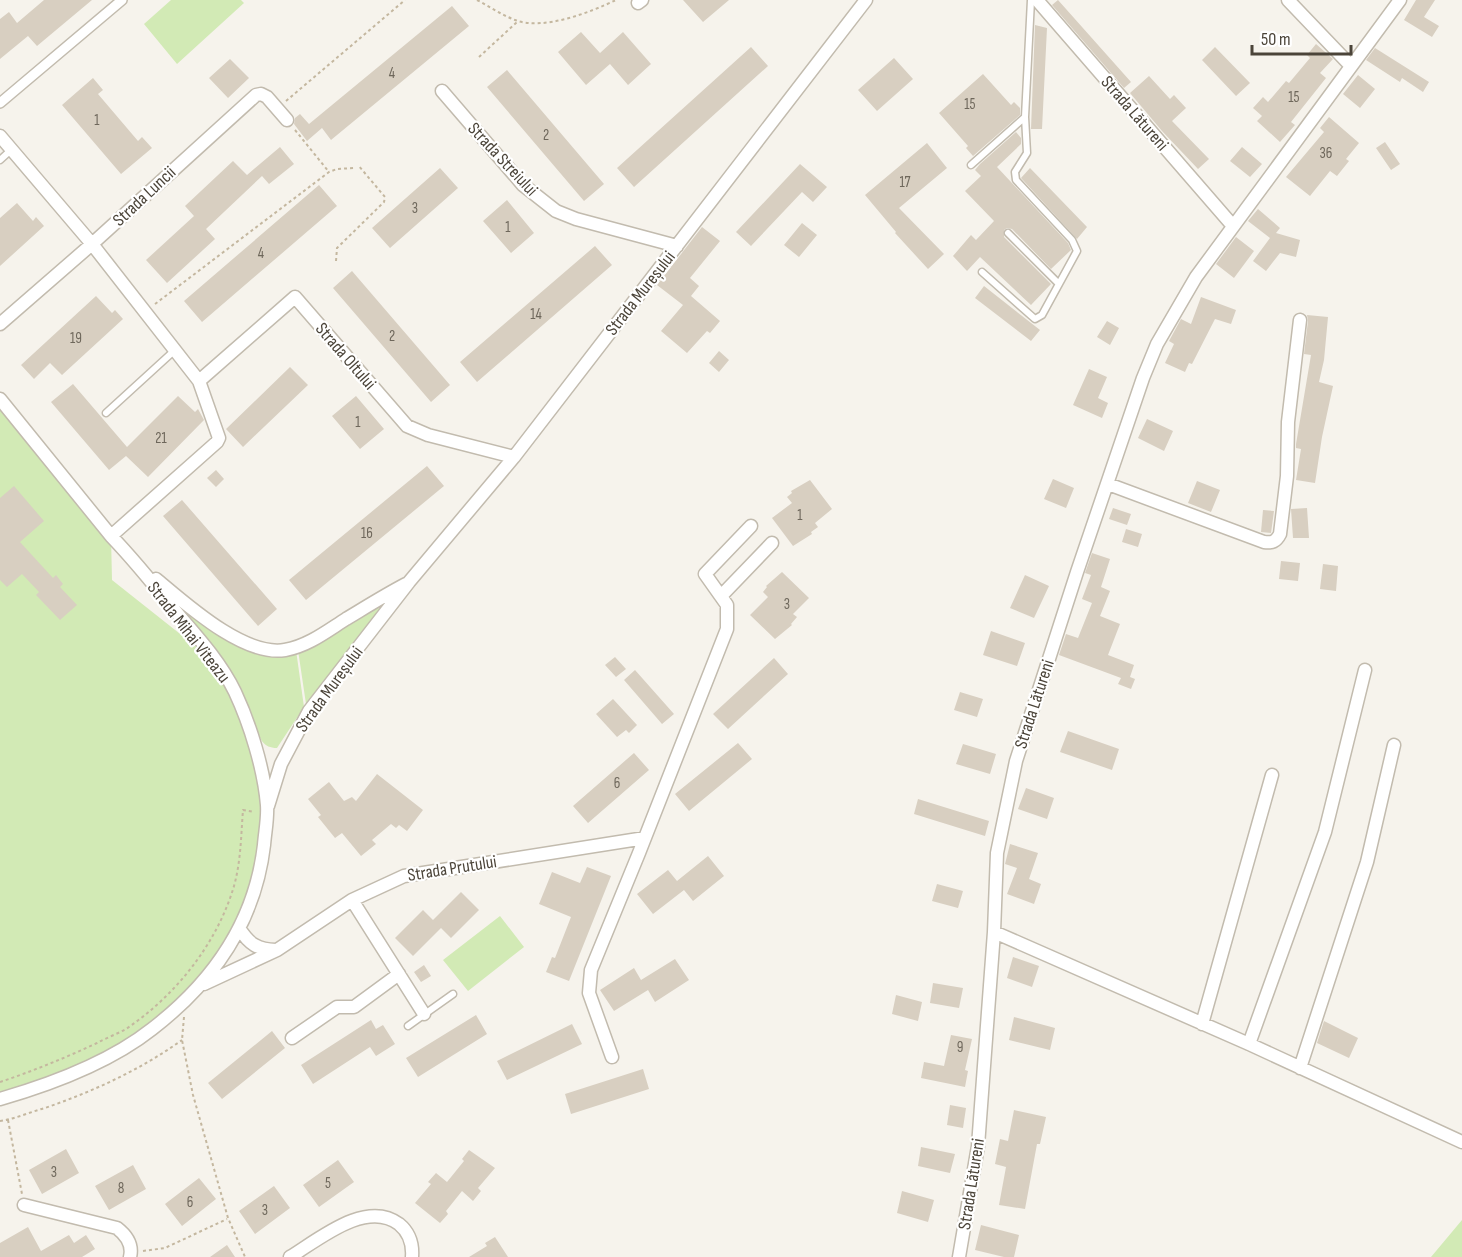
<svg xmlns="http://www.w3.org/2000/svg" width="1462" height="1257" viewBox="0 0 1462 1257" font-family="'Sofia Sans Condensed',sans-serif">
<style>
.green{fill:#d2eab5}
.building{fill:#d8cfc1}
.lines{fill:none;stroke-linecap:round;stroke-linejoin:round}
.service-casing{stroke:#c2bbae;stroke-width:9}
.pedestrian-casing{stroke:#c2bbae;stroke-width:12}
.minor-casing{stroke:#c2bbae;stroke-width:15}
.path{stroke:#c4b79f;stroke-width:2;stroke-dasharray:3 3;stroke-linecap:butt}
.service{stroke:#fff;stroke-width:6}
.pedestrian{stroke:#fff;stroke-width:9}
.minor{stroke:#fff;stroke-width:12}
.labels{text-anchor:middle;stroke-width:4.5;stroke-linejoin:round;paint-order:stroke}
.number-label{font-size:15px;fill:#6e675b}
.street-label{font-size:18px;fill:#4b4439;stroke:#fff}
</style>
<rect width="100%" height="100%" fill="#f6f3ec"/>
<!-- green -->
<path class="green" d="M171,0H241L244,3L177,64L144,24Z
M0,399L111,536L112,580L218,664L234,691L268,806L259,875L213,970L133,1042L0,1099Z
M168,593C192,612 242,658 273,656C280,655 288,652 296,650L304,707L277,748C263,748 260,739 256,727C240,674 203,636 168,593Z
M384,602L386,605L306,704L298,650Z
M500,916L524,947L468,991L443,960Z
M1462,1220V1257H1431Z"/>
<!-- building -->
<path class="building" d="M44,0H92L37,46L28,36L0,59V19L9,12L17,23Z
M683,0H729L703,22Z
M1058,0L1131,82L1124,88L1052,5Z
M1416,0H1435L1424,17L1439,26L1432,37L1404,20Z
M452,6L469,26L331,140L322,128L307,141L294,124L295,118L300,114L309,124Z
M1035,25L1047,28L1042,129H1031Z
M581,32L600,53L623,32L651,64L628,85L610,64L586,85L558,52Z
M1316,44L1333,59L1320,73L1326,78L1291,122L1295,125L1280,142L1257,121L1262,116L1253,108L1263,97L1268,102L1286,81L1289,83L1310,58L1307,55Z
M751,47L768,66L634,187L617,168Z
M1215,47L1250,83L1236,96L1202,60Z
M1375,48L1429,82L1423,92L1402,78L1400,82L1366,60Z
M894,58L913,79L877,111L858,90Z
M230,59L249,78L228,98L209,78Z
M507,70L604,184L584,201L487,87Z
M983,74L1011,105L1014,102L1020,108V115L973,156L966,148L968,146L939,113Z
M1358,75L1375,89L1360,108L1343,94Z
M1149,76L1170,99L1174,95L1186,108L1172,121L1209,159L1198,169L1162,131L1130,93Z
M93,78L103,90L98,94L138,141L142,137L152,148L121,174L62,105Z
M1329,117L1359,143L1346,159L1349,161L1337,176L1330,171L1310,196L1286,177L1324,132L1320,128Z
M1016,132L1021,138V144L997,167L1068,243L1071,250L1051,269L1012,229L1007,228L1004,230V237L1051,284L1031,305L980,257L967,271L953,256L971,235L976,240L994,221L965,191L981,176L975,170L980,164Z
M1385,142L1400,164L1391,170L1376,148Z
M927,143L947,168L899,208L944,254L928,269L895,233L896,232L865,195Z
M280,147L294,164L269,184L262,176L206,229L215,239L167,283L146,260L194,216L185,206L233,161L247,175Z
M1242,147L1262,164L1250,177L1230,161Z
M800,164L827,187L813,202L802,192L751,246L736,232Z
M440,168L458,188L390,248L372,228Z
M1030,168L1087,227L1077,239L1021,178Z
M319,185L337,206L202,322L184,301Z
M507,200L534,233L511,253L483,221Z
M17,203L33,221L36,217L44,226L0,266V218Z
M1258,209L1280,228L1276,233L1300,240L1296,257L1280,253L1266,271L1253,261L1270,238L1248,221Z
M802,223L817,235L799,257L784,245Z
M702,227L720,241L690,278L699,286L691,296L720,321L710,333L707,331L687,353L661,331L683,305L657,285Z
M1236,237L1254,251L1234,278L1216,264Z
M595,246L612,265L477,382L460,362Z
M352,271L450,385L431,402L333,288Z
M984,286L1040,330L1031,341L975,298Z
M96,296L112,313L115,310L123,319L62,375L50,363L34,379L21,365Z
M1201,297L1236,310L1231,324L1215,319L1192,364L1189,363L1185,372L1165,363L1174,344L1169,341L1181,319L1191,324Z
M1307,315L1328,317L1324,360L1319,382L1333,386L1322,437L1315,483L1296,480L1301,449L1296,448V444L1311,355L1304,354L1308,321Z
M1107,321L1119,328L1110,345L1097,337Z
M719,351L729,360L719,372L709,363Z
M290,367L308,385L243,447L226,429Z
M1089,369L1107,377L1098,398L1108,403L1102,418L1073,405Z
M73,384L127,447L178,396L195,412L198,409L204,420L148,477L126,456L109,470L51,402Z
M356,396L384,429L360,449L332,416Z
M1147,419L1173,431L1164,451L1138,438Z
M427,466L444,486L306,600L289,580Z
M216,470L224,479L216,487L207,478Z
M1053,479L1074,488L1066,508L1044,499Z
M810,480L832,509L815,523L818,527L811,532L812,534L793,546L772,518L792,503L787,497L792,493L791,491Z
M1197,481L1220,490L1211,512L1188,503Z
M14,486L44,521L20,542L53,578L56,575L63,584L60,587L77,605L60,620L36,595L39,592L22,574L7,587L0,580V498Z
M182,500L277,609L258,626L163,516Z
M1113,508L1131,514L1127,525L1109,519Z
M1307,508L1309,538H1293L1291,509Z
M1263,510L1274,511L1271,533L1261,532Z
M1126,529L1142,534L1138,547L1122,542Z
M1092,553L1110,559L1101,587L1110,591L1100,616L1120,624L1108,655L1134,665L1130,677L1135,679L1131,689L1118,684L1121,678L1059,655L1066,634L1078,638L1092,603L1082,599L1091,575L1085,573Z
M1281,561L1300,563L1298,581L1279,579Z
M1323,564L1338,566L1336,591L1320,589Z
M782,572L809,598L793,614L797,617L791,624L792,625L775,639L750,615L768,597L763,592L767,587L766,586Z
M1025,575L1049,586L1034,618L1010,608Z
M991,631L1025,643L1017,666L983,655Z
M615,657L626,669L616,677L605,665Z
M774,658L788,674L728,729L713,714Z
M635,670L674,714L662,724L624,680Z
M960,692L983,699L977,717L954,710Z
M613,699L637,725L629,733L626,730L617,737L596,714Z
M1068,731L1119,749L1112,770L1060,752Z
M738,743L752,759L689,811L675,794Z
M963,744L996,754L990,774L956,764Z
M634,753L649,770L588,823L573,806Z
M377,774L423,810L407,831L399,825L396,828L391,824L372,840L376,844L361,856L342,833L335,838L318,817L321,815L308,799L329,782L344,801L352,797L356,801Z
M1026,788L1054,798L1047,819L1018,809Z
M918,799L989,821L985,836L914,814Z
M1010,844L1038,853L1029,879L1041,884L1034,904L1007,894L1017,868L1005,864Z
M708,856L724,876L693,901L684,890L653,914L637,894L668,870L677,881Z
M587,867L611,876L569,981L546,972L552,957L555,958L571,917L539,904L552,872L580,883Z
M937,884L963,891L958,908L932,901Z
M461,892L479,910L451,938L441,928L413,956L395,938L423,910L433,920Z
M1013,957L1039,966L1032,987L1007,978Z
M675,959L689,980L655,1002L648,990L614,1011L600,990L634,968L641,980Z
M424,965L431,976L421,982L414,972Z
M933,983L963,988L959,1008L930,1003Z
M896,995L922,1002L918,1021L892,1014Z
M476,1015L487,1034L418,1077L406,1058Z
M1014,1017L1055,1028L1050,1050L1009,1040Z
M371,1020L376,1029L383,1025L395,1044L376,1056L370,1047L313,1084L301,1065Z
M1324,1021L1358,1038L1349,1058L1317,1043Z
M572,1024L582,1044L507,1080L497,1061Z
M272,1031L285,1048L222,1099L208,1083Z
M951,1035L972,1039L965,1070L968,1071L965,1087L921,1078L924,1062L944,1066Z
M643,1069L649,1089L571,1114L565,1094Z
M950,1105L966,1108L963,1128L947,1125Z
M1014,1110L1046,1117L1040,1144H1037L1025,1209L999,1205L1006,1167L995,1164L1000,1139L1008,1141Z
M921,1147L955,1154L950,1173L918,1166Z
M66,1149L79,1173L42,1194L29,1170Z
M469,1150L495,1168L478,1188L481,1191L473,1201L462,1191L446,1211L448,1214L440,1223L415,1203L431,1184L428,1182L436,1173L447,1182L464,1161L462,1159Z
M338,1160L354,1182L319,1207L303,1185Z
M133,1165L146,1189L109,1210L95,1186Z
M199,1178L216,1199L182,1226L165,1204Z
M274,1186L290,1208L255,1234L239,1211Z
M902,1191L934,1200L928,1222L897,1213Z
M981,1225L1019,1235L1014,1257H1004L975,1250Z
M28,1227L41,1251L69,1235L74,1243L86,1235L95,1249L82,1257H0V1243Z
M495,1237L508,1257H469L487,1246L485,1243Z
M227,1245L235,1257H210Z"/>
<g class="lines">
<!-- service casing -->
<g class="service-casing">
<path id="service" d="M0,160L11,150
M971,165L1025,117L1031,0
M1008,233L1059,284
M982,272L1035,319L1042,315L1077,251L1072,240L1016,180L1015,172L1027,153L1025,117
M106,413L175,350
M408,1026L453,994"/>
</g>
<!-- pedestrian casing -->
<g class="pedestrian-casing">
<path id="pedestrian" d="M0,103L122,0"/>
</g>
<!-- minor casing -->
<g class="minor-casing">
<path id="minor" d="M1037,0L1233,226
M1288,0L1351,66
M638,3L642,0
M442,91L523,185L556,211L576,219L677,246
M0,136L92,244L199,381L219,438L217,442L111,536
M0,324L92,244L256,95L261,94L267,97L287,120
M199,381L295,297L407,426L428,435L514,457
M0,399L111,536C132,558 151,581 170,605C193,632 219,659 235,692C250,724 264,769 267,805C268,818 265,832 264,845C255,923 213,982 152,1029C109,1063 52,1084 0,1099
M1108,484L1264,542C1272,543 1276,542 1280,534L1287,476L1288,422L1300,320
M156,579C186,604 244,657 285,650C308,646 327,631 346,619C366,607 385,595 406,584
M722,595L772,543
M268,806L281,764L309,711L409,582L514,457L866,0
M352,900L424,1014
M239,928C249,944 258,950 276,950
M994,932L1249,1044L1462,1142
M204,984L277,950L352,900L404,876L645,838
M1202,1024L1272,775
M292,1038L337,1007H354L399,974
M1249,1044L1325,832L1365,670
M612,1057L589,993L591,970L639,853L727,629V605L705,574L751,526
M1300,1068L1367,862L1394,745
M24,1205L117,1228C126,1235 133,1245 130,1257
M290,1257C318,1240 366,1199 399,1224C410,1233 413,1244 412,1257
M959,1257L978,1146L994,932L997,853L1016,761L1077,572L1143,378L1157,344L1196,277L1400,0"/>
</g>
<!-- path -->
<path class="path" d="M477,0C490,7 502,15 515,20C543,31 591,12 616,0
M479,57L517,22
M286,101L405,0
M295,130L329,172
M336,261L337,248L384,202L385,197L358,165
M155,304L329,172L337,169L355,168
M184,1017L182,1040L193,1095L228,1218L245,1257
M0,1082C33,1071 65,1058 97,1043C106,1038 117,1034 126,1029C175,996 217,944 234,886C241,861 241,835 243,810L254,812
M8,1120L22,1194
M0,1121C15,1119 30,1112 45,1108C94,1091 140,1070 182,1040
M143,1251L165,1248L227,1219"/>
<!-- service -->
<use href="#service" class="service"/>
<!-- pedestrian -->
<use href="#pedestrian" class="pedestrian"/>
<!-- minor -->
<use href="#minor" class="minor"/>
</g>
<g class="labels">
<!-- number labels -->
<g class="number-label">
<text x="392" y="78">4</text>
<text x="1294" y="102">15</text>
<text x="970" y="109">15</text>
<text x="97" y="125">1</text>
<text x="546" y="140">2</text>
<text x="1326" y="158">36</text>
<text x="905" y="187">17</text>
<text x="415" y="213">3</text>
<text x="508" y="232">1</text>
<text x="261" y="258">4</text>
<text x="536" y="319">14</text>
<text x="392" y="341">2</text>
<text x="76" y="343">19</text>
<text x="358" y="427">1</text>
<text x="161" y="443">21</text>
<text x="800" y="520">1</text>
<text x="367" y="538">16</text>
<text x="787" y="609">3</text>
<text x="617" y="788">6</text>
<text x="960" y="1052">9</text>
<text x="54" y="1177">3</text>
<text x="328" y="1188">5</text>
<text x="121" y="1193">8</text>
<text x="190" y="1207">6</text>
<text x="265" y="1215">3</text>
</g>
<!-- street labels -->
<g class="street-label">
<text transform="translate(1135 113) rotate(49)" y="6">Strada Lătureni</text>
<text transform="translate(503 159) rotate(47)" y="6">Strada Streiului</text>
<text transform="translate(144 196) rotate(-43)" y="6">Strada Luncii</text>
<text transform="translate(640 293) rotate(-52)" y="6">Strada Mureșului</text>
<text transform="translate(346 356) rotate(49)" y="6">Strada Oltului</text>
<text transform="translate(189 632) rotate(52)" y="6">Strada Mihai Viteazu</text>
<text transform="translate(329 689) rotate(-54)" y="6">Strada Mureșului</text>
<text transform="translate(1034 704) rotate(-72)" y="6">Strada Lătureni</text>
<text transform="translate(452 868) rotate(-9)" y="6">Strada Prutului</text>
<text transform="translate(971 1184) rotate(-81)" y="6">Strada Lătureni</text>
</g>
</g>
<!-- scale -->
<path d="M1252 45v9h99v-9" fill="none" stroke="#4b4439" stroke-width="3"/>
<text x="1261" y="45" font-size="18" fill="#4b4439" stroke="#ffffff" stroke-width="4.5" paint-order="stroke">50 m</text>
</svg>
